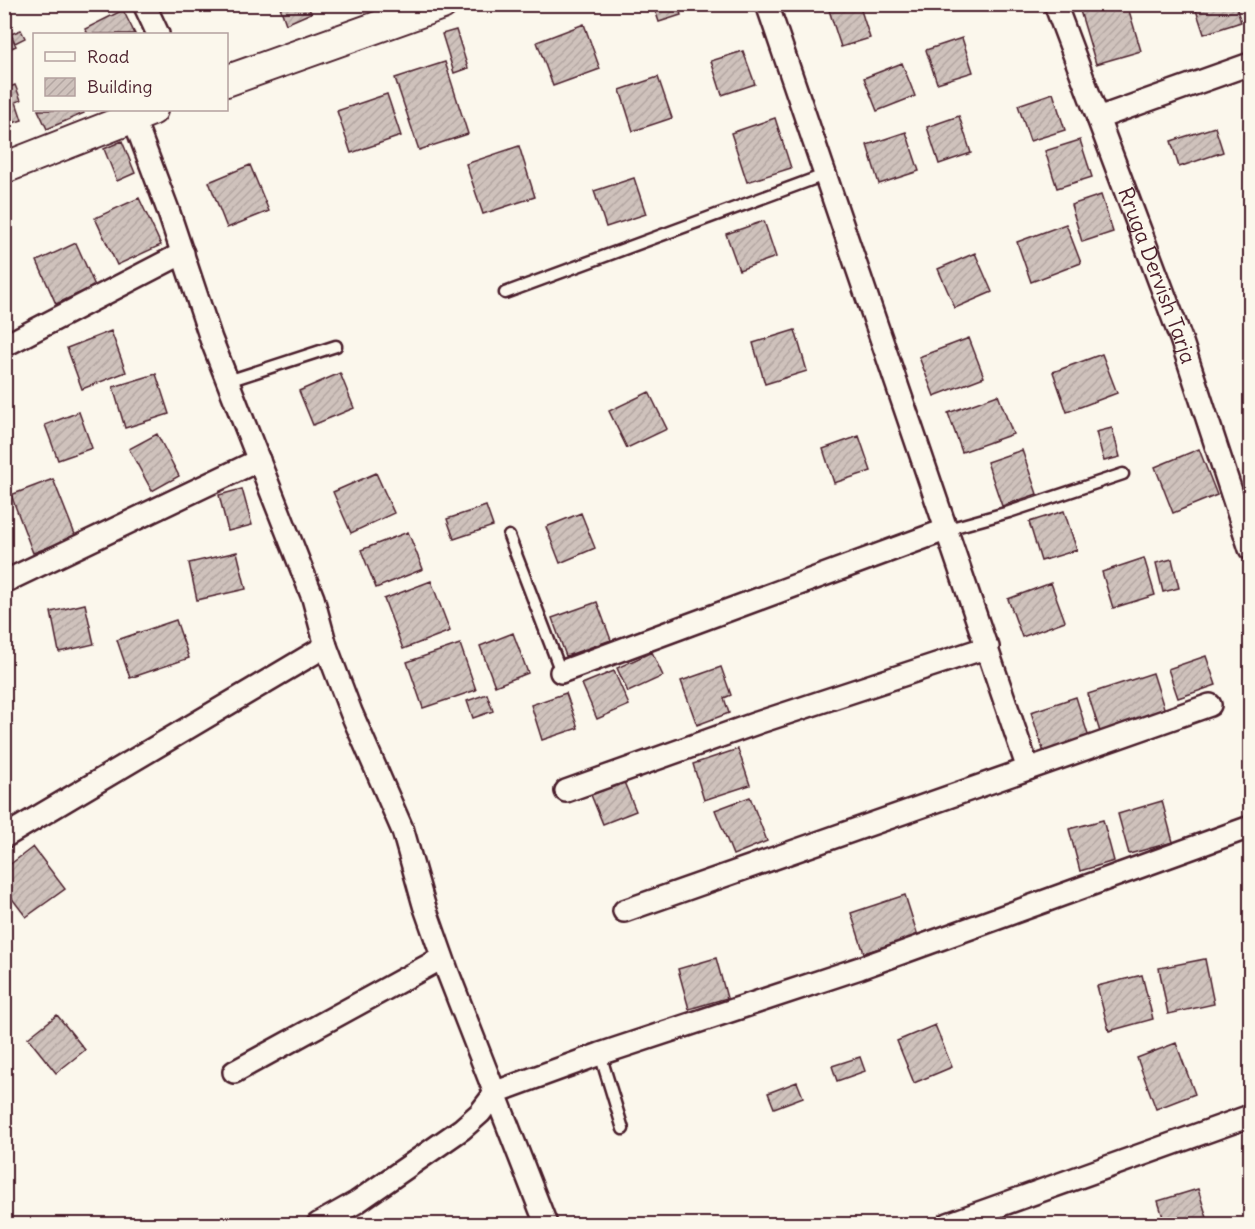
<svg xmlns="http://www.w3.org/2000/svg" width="1255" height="1229" viewBox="0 0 1255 1229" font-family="Delius,sans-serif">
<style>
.building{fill:url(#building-hatch);stroke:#4a1f2b;stroke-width:1.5}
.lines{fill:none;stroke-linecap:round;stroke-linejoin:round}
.lane-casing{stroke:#4a1f2b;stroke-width:15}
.street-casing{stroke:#4a1f2b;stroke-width:26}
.secondary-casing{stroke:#4a1f2b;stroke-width:34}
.lane{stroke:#fbf7ec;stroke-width:10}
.street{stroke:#fbf7ec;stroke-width:21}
.secondary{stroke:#fbf7ec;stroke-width:30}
.labels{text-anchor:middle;stroke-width:4.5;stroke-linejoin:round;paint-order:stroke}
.street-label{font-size:21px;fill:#4a1f2b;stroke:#fbf7ec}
</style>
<defs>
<pattern id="building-hatch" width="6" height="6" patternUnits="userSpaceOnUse" patternTransform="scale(1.5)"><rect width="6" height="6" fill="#cfc2bc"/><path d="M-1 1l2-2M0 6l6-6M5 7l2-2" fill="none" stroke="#b3a6a2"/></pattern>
</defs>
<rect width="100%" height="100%" fill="#fbf7ec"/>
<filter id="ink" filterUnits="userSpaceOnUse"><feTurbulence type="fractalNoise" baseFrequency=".0167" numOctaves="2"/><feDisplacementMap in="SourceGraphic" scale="12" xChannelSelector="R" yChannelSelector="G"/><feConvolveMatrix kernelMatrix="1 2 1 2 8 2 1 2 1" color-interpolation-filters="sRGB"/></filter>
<g filter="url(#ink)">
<!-- building -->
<path class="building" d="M279,4H307L311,13L286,24Z
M653,4H678L681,15L659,22Z
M827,4H859L870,38L841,47Z
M1078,4H1127L1141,51L1096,64Z
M1194,4H1235L1241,22L1204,34Z
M123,10L135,34H88L85,29Z
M4,20L16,46L4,51Z
M584,24L600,69L553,86L537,42Z
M21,30L25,38L15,43L11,34Z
M456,30L468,68L454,73L442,34Z
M962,38L973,72L937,83L926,50Z
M743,51L755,84L722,95L711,61Z
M445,62L468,134L419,150L395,78Z
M902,63L915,96L877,111L864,78Z
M658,77L672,118L633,131L620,90Z
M9,83L10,87L15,85L21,100L16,102L22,120L4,126V84Z
M1053,93L1065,130L1030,141L1018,105Z
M387,94L401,136L351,153L337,111Z
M38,110H83L84,113L47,129Z
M959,116L971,153L939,164L927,127Z
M775,118L791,168L747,182L731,133Z
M1215,127L1223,152L1179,167L1171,141Z
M906,132L919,171L879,184L867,145Z
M1080,140L1092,177L1057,188L1045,151Z
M122,141L135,173L117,181L104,149Z
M519,146L535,197L483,214L466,164Z
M250,165L269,211L227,228L209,182Z
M634,178L646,214L606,227L594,191Z
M1101,195L1113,232L1082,242L1071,205Z
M139,198L161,245L117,265L95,218Z
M764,221L776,257L739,270L726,234Z
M1066,224L1081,263L1031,282L1017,242Z
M76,243L95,286L56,304L37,261Z
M975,253L992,292L955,308L938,269Z
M795,330L807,371L765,384L753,343Z
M111,331L126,372L82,389L67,348Z
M969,338L984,377L934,396L919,357Z
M1102,354L1117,393L1067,412L1053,372Z
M340,373L354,408L313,425L299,391Z
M156,374L169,414L125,428L113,387Z
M649,392L667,429L627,448L609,411Z
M998,395L1013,434L962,452L948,413Z
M79,412L92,448L58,460L45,425Z
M1112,428L1120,457L1104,461L1096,432Z
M157,434L179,476L152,491L129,449Z
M859,436L871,471L834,483L823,449Z
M1199,449L1217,495L1173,513L1155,467Z
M1022,450L1037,494L1002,506L987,462Z
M376,473L394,513L351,533L333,492Z
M53,479L76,537L33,553L11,495Z
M242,489L252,525L228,531L219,495Z
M486,506L493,526L454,539L447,519Z
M1064,511L1077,550L1041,561L1029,522Z
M581,513L595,548L560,563L546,527Z
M408,532L423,569L376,588L361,550Z
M237,552L246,589L197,600L189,563Z
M1144,558L1155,595L1113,608L1102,572Z
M1172,559L1179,588L1163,592L1156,563Z
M431,581L450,631L403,649L384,599Z
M1051,583L1065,621L1022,637L1008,599Z
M597,602L611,640L566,656L552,618Z
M85,604L94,644L59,652L51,612Z
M176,620L189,658L130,678L117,640Z
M513,633L528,673L495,686L480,646Z
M460,644L476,690L423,708L407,662Z
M652,652L663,676L628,692L617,668Z
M1206,656L1216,685L1178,698L1168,669Z
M721,667L731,695L724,698L729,713L697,725L681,681Z
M614,671L629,705L597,719L582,684Z
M1153,673L1165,711L1100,732L1088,694Z
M566,693L578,728L542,740L531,705Z
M487,694L493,711L473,718L467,701Z
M1076,697L1090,741L1045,756L1031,712Z
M738,749L750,785L704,800L693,764Z
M624,782L636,811L603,824L591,795Z
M750,797L767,841L733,855L715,810Z
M1162,801L1173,842L1129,854L1118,814Z
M1103,820L1114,861L1080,871L1069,829Z
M33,847L65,889L26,917L4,888V869Z
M905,895L918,936L864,953L851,913Z
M716,958L727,998L689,1009L678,969Z
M1205,959L1214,1004L1168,1014L1159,968Z
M1142,975L1153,1019L1109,1031L1097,986Z
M57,1015L85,1050L56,1073L28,1038Z
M935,1025L952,1067L914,1083L897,1041Z
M1176,1043L1195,1094L1156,1109L1137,1058Z
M860,1057L865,1071L837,1081L832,1066Z
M797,1082L803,1097L774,1108L768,1093Z
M1198,1189L1209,1224H1165L1158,1201Z"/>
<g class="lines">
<!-- lane casing -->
<g class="lane-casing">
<path id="lane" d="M505,293L827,174
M228,381L336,346
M948,529L1009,512L1123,474
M509,536L561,672
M600,1054L623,1129"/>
</g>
<!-- street casing -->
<g class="street-casing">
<g id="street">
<path d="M144,4L158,34"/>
<path d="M767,4L1028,769"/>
<path id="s1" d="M1055,4L1181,339L1250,549"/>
<path d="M133,117L168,210L211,339L313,598L326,646L351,712L403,831L424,905L448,973L546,1224"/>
<path d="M1098,118L1250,64"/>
<path d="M4,346L183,253"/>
<path d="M4,582L259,460"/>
<path d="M561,672L948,529"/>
<path d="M566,791L757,723L988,647"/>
<path d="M4,837L326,646"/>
<path d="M624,911L1210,705"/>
<path d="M234,1072L442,958"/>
<path d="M318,1224L357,1202L462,1129L480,1113L496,1092L600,1054L860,968L1250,827"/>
<path d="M948,1224L1250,1116"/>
</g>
</g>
<!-- secondary casing -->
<g class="secondary-casing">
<path id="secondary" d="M226,81L442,4
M4,168L152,110"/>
</g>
<!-- lane -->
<use href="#lane" class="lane"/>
<!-- street -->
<use href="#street" class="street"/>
<!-- secondary -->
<use href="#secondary" class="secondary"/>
</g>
</g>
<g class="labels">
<!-- street labels -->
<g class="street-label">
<text dy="7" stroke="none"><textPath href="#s1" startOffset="290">Rruga Dervish Tarja</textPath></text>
</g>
</g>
<!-- margin -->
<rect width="1255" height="1229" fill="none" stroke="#fbf7ec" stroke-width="24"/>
<rect x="12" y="12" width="1231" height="1205" fill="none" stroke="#4a1f2b" stroke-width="2" filter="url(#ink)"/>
<!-- legend -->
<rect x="33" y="33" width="195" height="78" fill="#fbf7ec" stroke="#b4a19f" stroke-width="1.5"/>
<rect x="45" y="52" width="30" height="9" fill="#fbf7ec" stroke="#b4a19f" stroke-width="1.5"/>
<text x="87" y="63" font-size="18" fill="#4a1f2b">Road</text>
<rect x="45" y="78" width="30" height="18" fill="url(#building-hatch)" stroke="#b4a19f" stroke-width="1.5"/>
<text x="87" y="93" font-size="18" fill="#4a1f2b">Building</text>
</svg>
